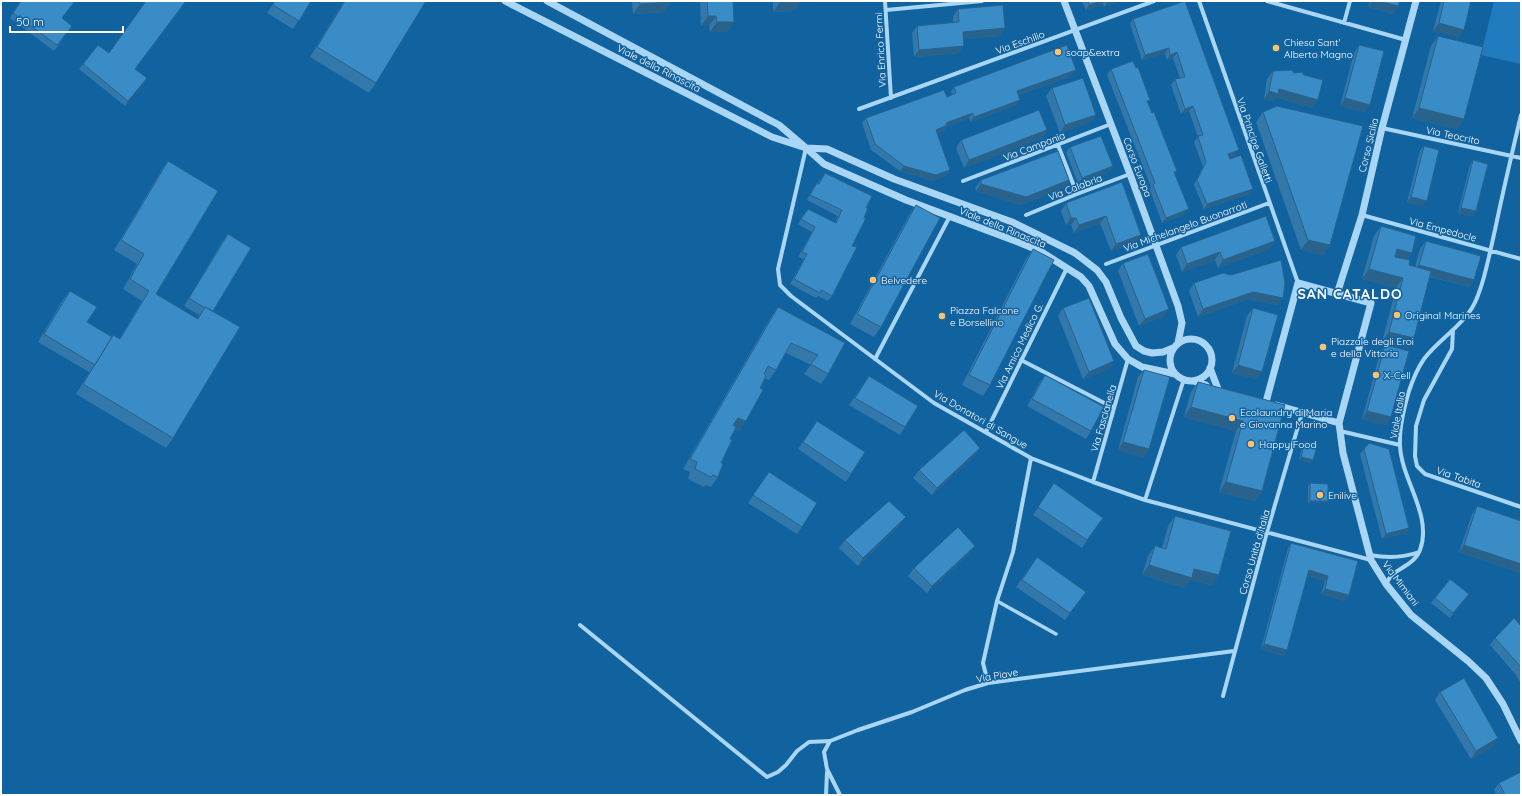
<svg xmlns="http://www.w3.org/2000/svg" width="1522" height="796" viewBox="0 0 1522 796" font-family="Quicksand,sans-serif">
<style>
.green{fill:#207cbe}
.lines{fill:none;stroke-linecap:round;stroke-linejoin:round}
.pedestrian{stroke:#a9d6f5;stroke-width:3.5}
.minor{stroke:#a9d6f5;stroke-width:4}
.tertiary{stroke:#a9d6f5;stroke-width:7}
.wall{fill:#3278ab}
.shaded-wall{fill:#29628b}
.building{fill:#3a8cc7;stroke:#29628b}
.poi-dot{fill:#ffc26d;stroke:#1163a0;stroke-width:1.5}
.labels{text-anchor:middle;stroke-width:3;stroke-linejoin:round;paint-order:stroke}
.street-label{font-size:10px;fill:#fff;stroke:#1163a0}
.poi-label{font-size:10px;fill:#fff;stroke:#1163a0;text-anchor:start}
.district-label{font-size:14px;font-weight:bold;letter-spacing:1px;fill:#fff;stroke:#1163a0}
</style>
<rect width="100%" height="100%" fill="#1163a0"/>
<!-- green -->
<path class="green" d="M1494,1H1521V64L1481,55Z"/>
<g class="lines">
<!-- pedestrian -->
<path class="pedestrian" d="M997,601L1056,634"/>
<!-- minor -->
<path class="minor" d="M885,1L891,98
M1199,1L1298,283
M1267,1L1406,40
M886,10L982,1
M1344,23L1350,1
M859,109L1154,1
M1382,128L1521,158
M1058,145L1077,194
M806,148L778,269L780,285L791,296L934,403L1031,458L1093,482L1145,500L1371,560
M963,181L1111,124
M1026,215L1077,194L1130,174
M1362,215L1521,259
M1106,264L1269,203
M1453,330L1452,349L1424,400L1416,426L1415,456L1417,466L1425,474L1521,507
M875,359L950,216
M1021,360L1114,408
M1340,431L1400,445
M986,432L1067,268
M1093,482L1128,359
M1145,500L1184,379
M1370,555C1387,558 1403,558 1419,552
M1386,584C1388,581 1390,576 1393,574C1402,567 1415,563 1420,550C1433,515 1401,480 1400,445C1399,428 1404,408 1409,391C1413,379 1417,369 1424,359C1438,340 1460,328 1472,308C1483,290 1490,251 1495,230C1503,191 1512,153 1521,115
M580,625L767,777L778,772L786,765L797,751L809,742L830,741
M988,683L983,663L997,601L1013,552L1031,458
M1223,696L1267,532L1302,413
M826,795L827,772
M840,795L827,769L824,752L830,741L858,730L912,712L965,690L988,683L1234,651"/>
<!-- tertiary -->
<path class="tertiary" d="M505,1L772,137L806,148L824,164L906,200L1018,242L1040,251L1081,277L1089,286L1115,344L1128,359L1142,367L1175,374
M547,1L779,125L806,148L827,149L894,179L1012,222L1075,253L1097,270L1106,282L1121,318L1136,346L1144,351L1152,353L1163,352L1173,348
M1064,1L1130,174L1178,306L1182,323L1178,343
M1337,294L1362,215L1382,128L1416,1
M1170 360a21 21 0 1 1 42 0a21 21 0 1 1-42 0Z
M1210,368L1218,389
M1193,381L1206,385
M1266,402L1298,283L1371,303L1339,423L1343,453L1371,560L1386,584L1411,615L1468,661L1486,678L1503,704L1521,741
M1276,405L1339,423"/>
</g>
<!-- wall -->
<path class="wall" d="M21,1L62,18L72,26L54,51L10,18Z
M275,1H311L293,29L267,13Z
M344,1H426L376,83L369,93L310,57Z
M632,1H671V2L664,12L633,14Z
M700,1H733L734,22L727,32H710L709,26H701Z
M773,1H801L794,11L773,12Z
M1082,1H1119L1104,7L1103,4L1086,10Z
M1185,1L1236,155L1230,157L1249,194L1204,209L1194,185L1203,167L1194,142L1198,137L1189,111L1181,114L1171,85L1175,79L1180,78L1173,58L1167,60L1165,53L1142,60L1130,24L1133,19Z
M1370,1H1400L1393,14L1368,7Z
M1441,1H1471L1459,37L1433,31Z
M958,9L1005,28L1000,36L963,39L959,53L914,57L912,33L917,26L953,22V17Z
M1438,36L1464,119L1457,129L1412,118L1431,46Z
M1359,45L1365,112L1340,106L1354,53Z
M83,64L147,78L125,106L79,69Z
M1111,69L1148,103L1177,171L1175,173L1185,214L1162,223L1150,190L1151,187L1107,75Z
M1076,70L1072,76L1018,95L1017,105L971,122L969,118L946,127L944,131L937,133L950,170L946,175L933,181L900,171L871,150L862,123L866,118L947,97L952,95L951,92L954,87Z
M1273,71L1294,73L1318,100L1312,108L1275,97L1272,101L1264,99L1267,79Z
M1052,88L1096,115L1090,122L1060,133L1046,96Z
M1263,112L1330,245L1323,255L1301,250L1256,122Z
M1047,130L1042,138L964,168L956,148L961,140Z
M1424,146L1423,206L1407,202L1420,151Z
M1070,147L1109,172L1078,183L1066,152Z
M1473,160L1476,211L1472,216L1458,213L1470,165Z
M168,161L156,294L197,319L199,315L184,306L222,242L228,234L213,311L173,438L166,448L76,394L90,371L89,372L38,342L64,298L70,291L87,322L112,337L120,338L142,301L123,289L137,264L114,250L161,171Z
M825,173L866,208L864,218L832,296L828,301L818,296L816,298L790,284L804,259L798,257L812,232L798,224L804,214L808,209L835,223L838,216L807,200L813,188L817,183H818Z
M981,180H1069L1064,188L1020,205L976,191L975,188Z
M1122,182L1136,242L1111,251L1100,223L1074,233L1071,225H1066L1061,211L1066,203Z
M916,205L881,327L874,337L850,324L909,215Z
M1381,226L1412,253L1407,260L1409,265L1415,267L1420,249L1426,241L1474,280L1469,287L1430,277L1407,348L1382,342L1396,288L1362,279L1374,236Z
M1275,241L1269,249L1218,268L1215,260L1182,272L1176,255L1181,247Z
M1033,249L990,385L983,396L962,385L1026,259Z
M1123,263L1164,316L1139,326L1118,271Z
M1231,275L1283,298L1277,305L1248,299L1198,317L1189,291L1194,283Z
M778,307L845,343L828,374L821,384L804,374L811,365L786,353L776,370L769,380L765,378L746,421L739,431L735,430L730,439L721,463L718,477L711,487L706,485L704,487L688,479L690,472L683,469L771,317Z
M1063,308L1114,361L1109,369L1083,379L1058,316Z
M1253,308L1257,379L1232,373L1247,316Z
M1385,345L1391,417L1386,425L1362,419L1380,353Z
M1144,370V457L1118,450L1138,377Z
M1045,375L1091,431L1086,439L1027,406L1040,382Z
M869,376L905,427L900,435L849,405Z
M1198,382L1285,405L1262,491L1255,501L1219,492L1236,431L1184,417L1191,392Z
M817,421L851,474L846,482L798,449Z
M1305,441L1311,463L1299,460L1303,443Z
M980,448L975,455L932,495L913,478L919,470Z
M1364,449L1409,528L1406,533L1382,539L1360,454Z
M769,472L802,527L797,534L748,503Z
M1054,483L1103,518L1082,548L1033,515Z
M1310,483L1326,503H1308V486Z
M1477,506L1521,521V573L1459,552L1472,514Z
M1175,516L1212,585L1190,580L1185,588L1142,575L1148,556L1155,546L1162,548L1168,526Z
M900,525L858,566L839,548L845,540Z
M1291,543L1358,561L1345,601L1321,594L1325,581L1307,576L1284,656L1261,649L1288,548Z
M970,553L927,593L908,576L914,568Z
M1037,557L1080,599L1065,620L1016,587Z
M1435,598L1465,600L1450,618L1431,603Z
M1521,626V684L1516,675L1490,645L1495,638Z
M1440,692L1493,746L1471,759L1435,700Z
M1499,783L1521,795H1496L1494,790Z"/>
<!-- shaded-wall -->
<path class="shaded-wall" d="M801,1L794,11L773,12L780,2Z
M1101,1H1105L1103,4L1086,10L1089,5Z
M1108,1H1119L1104,7Z
M1372,1H1378L1398,6L1393,14L1368,7Z
M671,2L664,12L633,14L640,4Z
M708,16H716L709,26H701Z
M717,22H734L727,32H710Z
M1439,23L1464,30L1459,37L1433,31Z
M1005,28L1000,36L957,40L963,32Z
M964,46L959,53L914,57L919,50Z
M1169,48L1165,53L1142,60L1145,55Z
M1177,52L1173,58L1167,60L1170,55Z
M1076,70L1072,76L1014,96L1017,91Z
M147,78L144,84L125,106L128,101Z
M1279,89L1318,100L1312,108L1275,97L1272,101L1264,99L1269,91Z
M1345,98L1370,105L1365,112L1340,106Z
M1020,100L1017,105L971,122L974,117Z
M1193,106L1189,111L1181,114L1185,109Z
M1419,108L1464,119L1457,129L1412,118Z
M973,113L969,118L946,127L944,131L932,135L936,130L946,123Z
M1096,115L1090,122L1060,133L1065,125Z
M1047,130L1042,138L964,168L969,160Z
M1239,150L1236,155L1225,159L1228,154Z
M904,166L950,170L946,175L933,181L900,171Z
M1113,166L1109,172L1078,183L1082,178Z
M1069,180L1064,188L1020,205L976,191L981,184Z
M1253,189L1249,194L1204,209L1207,204Z
M1411,197L1427,201L1423,206L1407,202Z
M1461,208L1476,211L1472,216L1458,213Z
M1189,209L1185,214L1162,223L1166,218Z
M1106,216L1100,223L1074,233L1079,225Z
M1071,218H1076L1071,225H1066Z
M1141,235L1136,242L1111,251L1116,244Z
M1308,240L1330,245L1323,255L1301,250Z
M1275,241L1269,249L1218,268L1223,260Z
M1397,249L1412,253L1405,263L1390,259Z
M1220,252L1215,260L1182,272L1187,264Z
M1419,265L1474,280L1469,287L1414,272Z
M1369,269L1403,278L1396,288L1362,279Z
M1253,292L1283,298L1277,305L1248,299L1198,317L1203,309Z
M1169,309L1164,316L1139,326L1145,319Z
M1389,332L1414,338L1407,348L1382,342Z
M1114,361L1109,369L1083,379L1089,372Z
M1238,365L1262,372L1257,379L1232,373Z
M1191,407L1243,421L1236,431L1184,417Z
M1367,411L1391,417L1386,425L1362,419Z
M738,418L746,421L739,431L731,428Z
M1123,442L1149,449L1144,457L1118,450Z
M980,448L975,455L932,495L937,488Z
M1301,457L1313,460L1311,463L1299,460Z
M1226,482L1262,491L1255,501L1219,492Z
M1310,501H1328L1326,503H1308Z
M906,517L900,525L858,566L863,558Z
M1409,528L1406,533L1382,539L1386,534Z
M1464,545L1521,564V573L1459,552Z
M975,546L970,553L927,593L932,586Z
M1149,565L1194,569L1219,575L1212,585L1190,580L1185,588L1142,575Z
M1309,570L1328,576L1325,581L1305,576Z
M1325,589L1349,595L1345,601L1321,594Z
M1469,594L1465,600L1450,618L1453,613Z
M1264,644L1287,650L1284,656L1261,649Z
M1498,738L1493,746L1471,759L1476,751Z"/>
<!-- building -->
<path class="building" d="M21,1H75L62,18L72,26L57,45L13,13Z
M146,1H186L135,69L147,78L128,101L83,64L98,45L109,53Z
M275,1H311L299,21L273,5Z
M345,1H426L376,83L317,47Z
M639,1H671V2L640,4Z
M707,1H733L734,22H717L716,16H708Z
M780,1H801L780,2Z
M1088,1H1101L1089,5Z
M1185,1L1239,150L1228,154L1230,159L1241,155L1253,189L1207,204L1197,180L1206,162L1198,136L1203,135L1193,106L1185,109L1175,79L1185,77L1177,52L1170,55L1169,48L1145,55L1133,19Z
M1378,1H1400L1398,6Z
M1444,1H1471L1464,30L1439,23Z
M1003,5L1005,28L963,32L964,46L919,50L917,26L959,22L958,9Z
M1438,36L1483,47L1464,119L1419,108Z
M1067,45L1076,70L1017,91L1020,100L974,117L973,113L946,123L947,125L936,130L950,170L936,175L904,166L875,144L866,118L944,90L947,97L956,93L954,87Z
M1359,45L1384,51L1370,105L1345,98Z
M1133,61L1136,68L1138,67L1150,100L1147,101L1152,113L1154,112L1177,171L1174,172L1189,209L1166,218L1153,185L1155,183L1111,69Z
M1292,70L1294,73L1302,72L1304,75L1323,80L1318,100L1279,89L1278,94L1269,91L1273,71Z
M1083,78L1096,115L1065,125L1052,88Z
M1277,106L1363,126L1330,245L1308,240L1263,112Z
M1039,110L1047,130L969,160L961,140Z
M1101,136L1113,166L1082,178L1070,147Z
M1424,146L1439,150L1427,201L1411,197Z
M1058,151L1069,180L1026,197L981,184V180Z
M1473,160L1488,164L1476,211L1461,208Z
M168,161L218,191L156,294L198,319L205,307L240,327L173,438L83,384L113,335L120,339L149,291L130,279L144,254L121,240Z
M825,173L872,196L866,208H868L864,218H866L852,246L857,247L832,296L821,290L820,293L794,279L807,254L802,252L815,227L801,219L808,209L836,223L842,210L810,195L817,183L819,184Z
M1122,182L1141,235L1116,244L1106,216L1079,225L1076,218H1071L1066,203Z
M916,205L940,218L881,327L857,314Z
M1266,216L1275,241L1223,260L1220,252L1187,264L1181,247Z
M1381,226L1416,236L1412,253L1397,249L1395,257L1410,260L1409,265L1431,271L1414,338L1389,332L1403,278L1369,269Z
M228,234L251,248L213,311L205,307V308L189,298Z
M1426,241L1481,256L1474,280L1419,265Z
M1033,249L1054,260L990,385L969,375Z
M1148,254L1169,309L1145,319L1123,263Z
M1281,260L1285,283L1283,298L1253,292L1203,309L1194,283L1223,273L1231,275Z
M70,291L97,307L87,322L112,337L95,365L44,334Z
M1089,298L1114,361L1089,372L1063,308Z
M778,307L845,343L828,374L811,364L818,355L791,343L776,370L768,366L764,374L766,376L760,388L763,390L746,421L738,418L733,425L736,427L730,439L732,440L721,463L723,464L718,477L713,475L711,477L695,469L697,462L690,459Z
M1253,308L1278,315L1262,372L1238,365Z
M1385,345L1409,351L1391,417L1367,411Z
M1144,370L1170,377L1149,449L1123,442Z
M1045,375L1104,407L1091,431L1032,399Z
M869,376L918,406L905,427L855,398Z
M1198,382L1285,405L1262,491L1226,482L1243,421L1191,407Z
M817,421L865,452L851,474L803,442Z
M964,430L980,448L937,488L919,470Z
M1305,441L1318,444L1313,460L1301,457Z
M1369,443L1389,449L1409,528L1386,534L1364,449Z
M769,472L817,503L802,527L753,495Z
M1054,483L1103,518L1087,540L1038,507Z
M1310,483L1328,484V501H1310Z
M889,501L906,517L863,558L845,540Z
M1477,506L1521,521V564L1464,545Z
M1175,516L1231,531L1219,575L1194,569L1192,578L1149,565L1155,546L1166,549Z
M958,527L975,546L932,586L914,568Z
M1291,543L1358,561L1349,595L1325,589L1328,576L1309,570L1287,650L1264,644Z
M1037,557L1086,592L1070,613L1022,580Z
M1450,579L1469,594L1453,613L1435,598Z
M1514,618L1521,626V667L1495,638Z
M1464,678L1498,738L1476,751L1440,692Z
M1521,772V795H1505L1499,783Z"/>
<!-- markers -->
<g class="poi-dot">
<circle cx="1276" cy="48" r="4"/>
<circle cx="1058" cy="52" r="4"/>
<circle cx="873" cy="280" r="4"/>
<circle cx="1397" cy="315" r="4"/>
<circle cx="942" cy="316" r="4"/>
<circle cx="1323" cy="347" r="4"/>
<circle cx="1376" cy="375" r="4"/>
<circle cx="1232" cy="418" r="4"/>
<circle cx="1251" cy="444" r="4"/>
<circle cx="1320" cy="495" r="4"/>
</g>
<g class="labels">
<!-- street labels -->
<g class="street-label">
<text transform="translate(1020 42) rotate(-20)" y="4">Via Eschilio</text>
<text transform="translate(880 50) rotate(-93)" y="4">Via Enrico Fermi</text>
<text transform="translate(659 68) rotate(27)" y="4">Viale della Rinascita</text>
<text transform="translate(1453 135) rotate(12)" y="4">Via Teocrito</text>
<text transform="translate(1255 140) rotate(71)" y="4">Via Principe Galletti</text>
<text transform="translate(1368 145) rotate(-76)" y="4">Corso Sicilia</text>
<text transform="translate(1034 146) rotate(-21)" y="4">Via Campania</text>
<text transform="translate(1138 167) rotate(69)" y="4">Corso Europa</text>
<text transform="translate(1075 187) rotate(-21)" y="4">Via Calabria</text>
<text transform="translate(1185 226) rotate(-20)" y="4">Via Michelangelo Buonarroti</text>
<text transform="translate(1003 227) rotate(22)" y="4">Viale della Rinascita</text>
<text transform="translate(1443 229) rotate(15)" y="4">Via Empedocle</text>
<text transform="translate(1019 346) rotate(-64)" y="4">Via Amico Medico G.</text>
<text transform="translate(1397 415) rotate(-80)" y="4">Viale Italia</text>
<text transform="translate(1103 418) rotate(-74)" y="4">Via Fascianella</text>
<text transform="translate(981 419) rotate(30)" y="4">Via Donatori di Sangue</text>
<text transform="translate(1459 477) rotate(19)" y="4">Via Tabita</text>
<text transform="translate(1254 552) rotate(-74)" y="4">Corso Unità d'Italia</text>
<text transform="translate(1401 583) rotate(53)" y="4">Via Mimiani</text>
<text transform="translate(997 675) rotate(-10)" y="4">Via Piave</text>
</g>
<!-- poi labels -->
<g class="poi-label">
<text x="1284" y="46">Chiesa Sant'<tspan x="1284" dy="12">Alberto Magno</tspan></text>
<text x="1066" y="56">soap&amp;extra</text>
<text x="881" y="284">Belvedere</text>
<text x="950" y="314">Piazza Falcone<tspan x="950" dy="12">e Borsellino</tspan></text>
<text x="1405" y="319">Original Marines</text>
<text x="1331" y="345">Piazzale degli Eroi<tspan x="1331" dy="12">e della Vittoria</tspan></text>
<text x="1384" y="379">X-Cell</text>
<text x="1240" y="416">Ecolaundry di Maria<tspan x="1240" dy="12">e Giovanna Marino</tspan></text>
<text x="1259" y="448">Happy Food</text>
<text x="1328" y="499">Enilive</text>
</g>
<!-- district labels -->
<g class="district-label">
<text x="1350" y="299">SAN CATALDO</text>
</g>
</g>
<!-- border -->
<rect width="1522" height="796" fill="none" stroke="#ffffff" stroke-width="4"/>
<!-- scale -->
<path d="M10 26v6h113v-6" fill="none" stroke="#ffffff" stroke-width="2"/>
<text x="16" y="26" font-size="12" fill="#ffffff" stroke="#1163a0" stroke-width="3" paint-order="stroke">50 m</text>
</svg>
